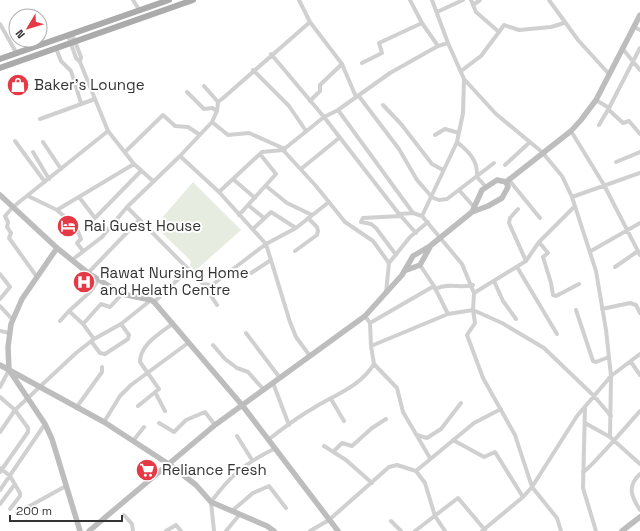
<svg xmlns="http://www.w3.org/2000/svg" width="640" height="531" viewBox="0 0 640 531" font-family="'Space Grotesk',sans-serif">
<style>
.green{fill:#e6ecdf}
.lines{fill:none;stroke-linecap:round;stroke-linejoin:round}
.street{stroke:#d0d0d0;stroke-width:4}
.secondary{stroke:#bdbdbd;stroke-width:5.5}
.primary{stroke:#ababab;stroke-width:6}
.labels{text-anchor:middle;stroke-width:4;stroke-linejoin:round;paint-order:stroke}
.poi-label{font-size:15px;fill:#333;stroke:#fff;text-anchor:start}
</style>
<rect width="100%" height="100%" fill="#fff"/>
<!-- green -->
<path class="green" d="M193,182L241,230L195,271L190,265L191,261L155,226Z"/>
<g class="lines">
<!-- street -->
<path class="street" d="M133,0L140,11
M410,0L422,23L438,46
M432,0L448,43L464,79L496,114L542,152L562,176L572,197L596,271L606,330L611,376L610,437L640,464
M549,0L578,40L609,74
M473,5L480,0
M437,12L463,0
M310,22L342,64L356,97
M0,24L17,54
M634,27L640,30
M499,32L504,25L519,30L551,27L564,23
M68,35L76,58L80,62L81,57L72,34
M56,48L61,61L71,71L81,103
M622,48L640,70
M271,54L324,117
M80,62L108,131L134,164L153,181
M362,63L382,53L379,43L422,23
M253,70L289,106L306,131
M461,71L481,56L499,32L476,12L471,0
M464,79L463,113L457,142L422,216L462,264L474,293
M204,86L218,102
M187,92L204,109L212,108L217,111
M358,95L399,149L417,180L431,196
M596,100L609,108L640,48
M310,101L320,91V85L342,64
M383,105L401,124L432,164L443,170
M338,110L413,213L422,216
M609,110L623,123L629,121L640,134
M324,117L399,214L413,213
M40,119L95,99
M212,122L228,135L249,133L285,149
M599,125L609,108
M571,131L604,185L640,255
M435,135L445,129L459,133
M15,141L45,182
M43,142L61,169
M457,142C469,152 478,160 477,177L486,187
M283,150L316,186L345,222L373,241L389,263L386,293
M33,152L49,179
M125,152L163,115L175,126L188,127L200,135
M180,156L219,192L262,152L283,150L324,117L338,110L390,73L438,46L448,43
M616,162L640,152
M505,165L530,142
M301,169L339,138
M233,179L255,198
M509,180L540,218
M266,186L287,203L312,215
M459,190L474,207
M28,196L57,210L134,164
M79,197L95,218L141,171
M431,197L439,200L447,199L494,163
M572,197L640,173
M248,205L264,218
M127,207L203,284L212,285L266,244L219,192
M518,209L510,218L509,223L526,261
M57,210L76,227L81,239L77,243L83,251
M239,215L276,174L260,154
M400,215L416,233
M253,229L271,212L296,228
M539,242L548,253L543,257L551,283L553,295L556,296L579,284
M295,251L317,235L318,231L317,227L308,218
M591,251L640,223
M396,255L376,228L371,224L361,222L363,218L401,216
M72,260L102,237L127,207L180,156L212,122L217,111L218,102L222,99L310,22L299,0
M389,263L410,237L428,222
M420,265L434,286
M517,267L557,334
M615,267L638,251
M88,273L139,220
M251,273L271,260
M0,274L10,287L0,299
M37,277L9,238L11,233L7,227L8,222L5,216L13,207L108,131
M494,281L503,301L516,319
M204,285L217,305
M435,289C452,282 458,289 473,285
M154,302L188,270
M0,306L13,320
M602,309L630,303L636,305L640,313
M576,310L593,361L596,362L609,357
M365,316L370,323L371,346
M60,321L69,311
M370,323L434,286L448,314
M83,324L101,304L110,307L122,294
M0,331L10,333
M246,333L280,378
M94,339L83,324L69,311L90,292L99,279
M91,341L100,353L105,354L128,339L129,335L121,324
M213,345L225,359L237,368L248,372L264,390
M310,356L296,337L290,322L266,244L296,228L329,202
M631,362L640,375
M374,364L397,388L403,412L430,458
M273,383L289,425
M0,387L9,370
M155,392L165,411
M0,397L15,410L28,428V432L0,472
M331,399L344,421
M138,406L159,389L140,362C140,344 160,334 172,324
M585,407L583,488L596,531
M76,408L102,372V367
M104,422L120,396L131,385L188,343
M159,423L174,432L186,420L205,412L215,425
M585,423L610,437
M0,432L15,410L76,353L94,339L121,324L151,300
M417,435L427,438L441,429L461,403
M237,436L252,460
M268,440C282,429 296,418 312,409C334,395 360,387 374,364L371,346L448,314L473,310L502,323L544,348L594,396L611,416
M453,440L484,457L495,452L523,497
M133,441L144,427
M324,446L346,460L372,483
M334,451L342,443L352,446L372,428L386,419
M0,468L10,476L20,493V496L10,509
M583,472C589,470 632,420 640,411
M640,474C627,486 631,496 640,510
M0,490L45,424
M0,504L15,484
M232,511L253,493L269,486L286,508
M17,513L66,486
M124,515L132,524L133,531
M391,521L401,531
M166,531L176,525L181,531
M214,531L211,502C230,476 245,463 274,449
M226,531L240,514
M310,531L329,520L389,467L397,465L416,471
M415,531L458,498L485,530
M445,531L435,516L425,483L416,471L474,423L501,409
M482,531L523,497L532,487L577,416L611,376L640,354
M561,531L557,518L532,487L515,435L483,378L467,335L475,323L473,310L474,293L526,261L539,242L575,206"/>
<!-- secondary -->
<path class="secondary" d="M0,195L57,248L88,273L122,294L151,300L154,302L242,405L338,531
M472,212L482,190L497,180L506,182
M57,248L22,299L11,324L8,347L9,370L45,424L52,439L80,531
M404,271L420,265L430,247
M0,365L104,422L170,465L196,485L211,502L267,526L274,531
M89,531L215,425L365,316L402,275L413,256L430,246L472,212L488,206L502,198L508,187L506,182L571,131L581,120L596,100L640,15
M622,531L640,517"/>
<!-- primary -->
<path class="primary" d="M0,59L169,0
M0,68L193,0"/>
</g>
<!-- icons -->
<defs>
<g id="shop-disc" transform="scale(1.15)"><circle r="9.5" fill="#e63946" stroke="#fff"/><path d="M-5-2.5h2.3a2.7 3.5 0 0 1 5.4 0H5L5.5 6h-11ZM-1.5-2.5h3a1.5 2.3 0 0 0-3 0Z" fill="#fff"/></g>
<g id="hotel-disc" transform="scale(1.15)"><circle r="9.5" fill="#e63946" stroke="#fff"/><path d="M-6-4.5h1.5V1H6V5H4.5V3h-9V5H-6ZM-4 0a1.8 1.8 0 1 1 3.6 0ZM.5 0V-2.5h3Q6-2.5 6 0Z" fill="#fff"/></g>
<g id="hospital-disc" transform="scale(1.15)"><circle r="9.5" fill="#e63946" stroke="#fff"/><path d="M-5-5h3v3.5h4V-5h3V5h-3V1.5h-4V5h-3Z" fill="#fff"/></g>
<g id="supermarket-disc" transform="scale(1.15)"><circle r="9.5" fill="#e63946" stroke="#fff"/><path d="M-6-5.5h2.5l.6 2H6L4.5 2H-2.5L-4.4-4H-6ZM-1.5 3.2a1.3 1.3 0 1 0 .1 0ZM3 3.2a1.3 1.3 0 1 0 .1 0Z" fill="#fff"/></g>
</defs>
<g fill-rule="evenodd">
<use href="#shop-disc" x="18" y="85"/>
<use href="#hotel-disc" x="68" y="226"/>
<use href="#hospital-disc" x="84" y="282"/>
<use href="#supermarket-disc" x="147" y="470"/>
</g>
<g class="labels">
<!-- poi labels -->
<g class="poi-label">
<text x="34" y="90">Baker's Lounge</text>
<text x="84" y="231">Rai Guest House</text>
<text x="100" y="278">Rawat Nursing Home<tspan x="100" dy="17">and Helath Centre</tspan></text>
<text x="162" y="475">Reliance Fresh</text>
</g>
</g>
<!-- north arrow -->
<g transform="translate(28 28) rotate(232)"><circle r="19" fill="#ffffff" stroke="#adadad"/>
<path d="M0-3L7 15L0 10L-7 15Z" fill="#e63946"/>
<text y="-6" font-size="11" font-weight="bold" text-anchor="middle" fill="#333333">N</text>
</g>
<!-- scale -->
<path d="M10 515v6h112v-6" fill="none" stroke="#333333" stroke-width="2"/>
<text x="16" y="515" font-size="12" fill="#333333" stroke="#ffffff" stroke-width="3" paint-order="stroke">200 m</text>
</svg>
